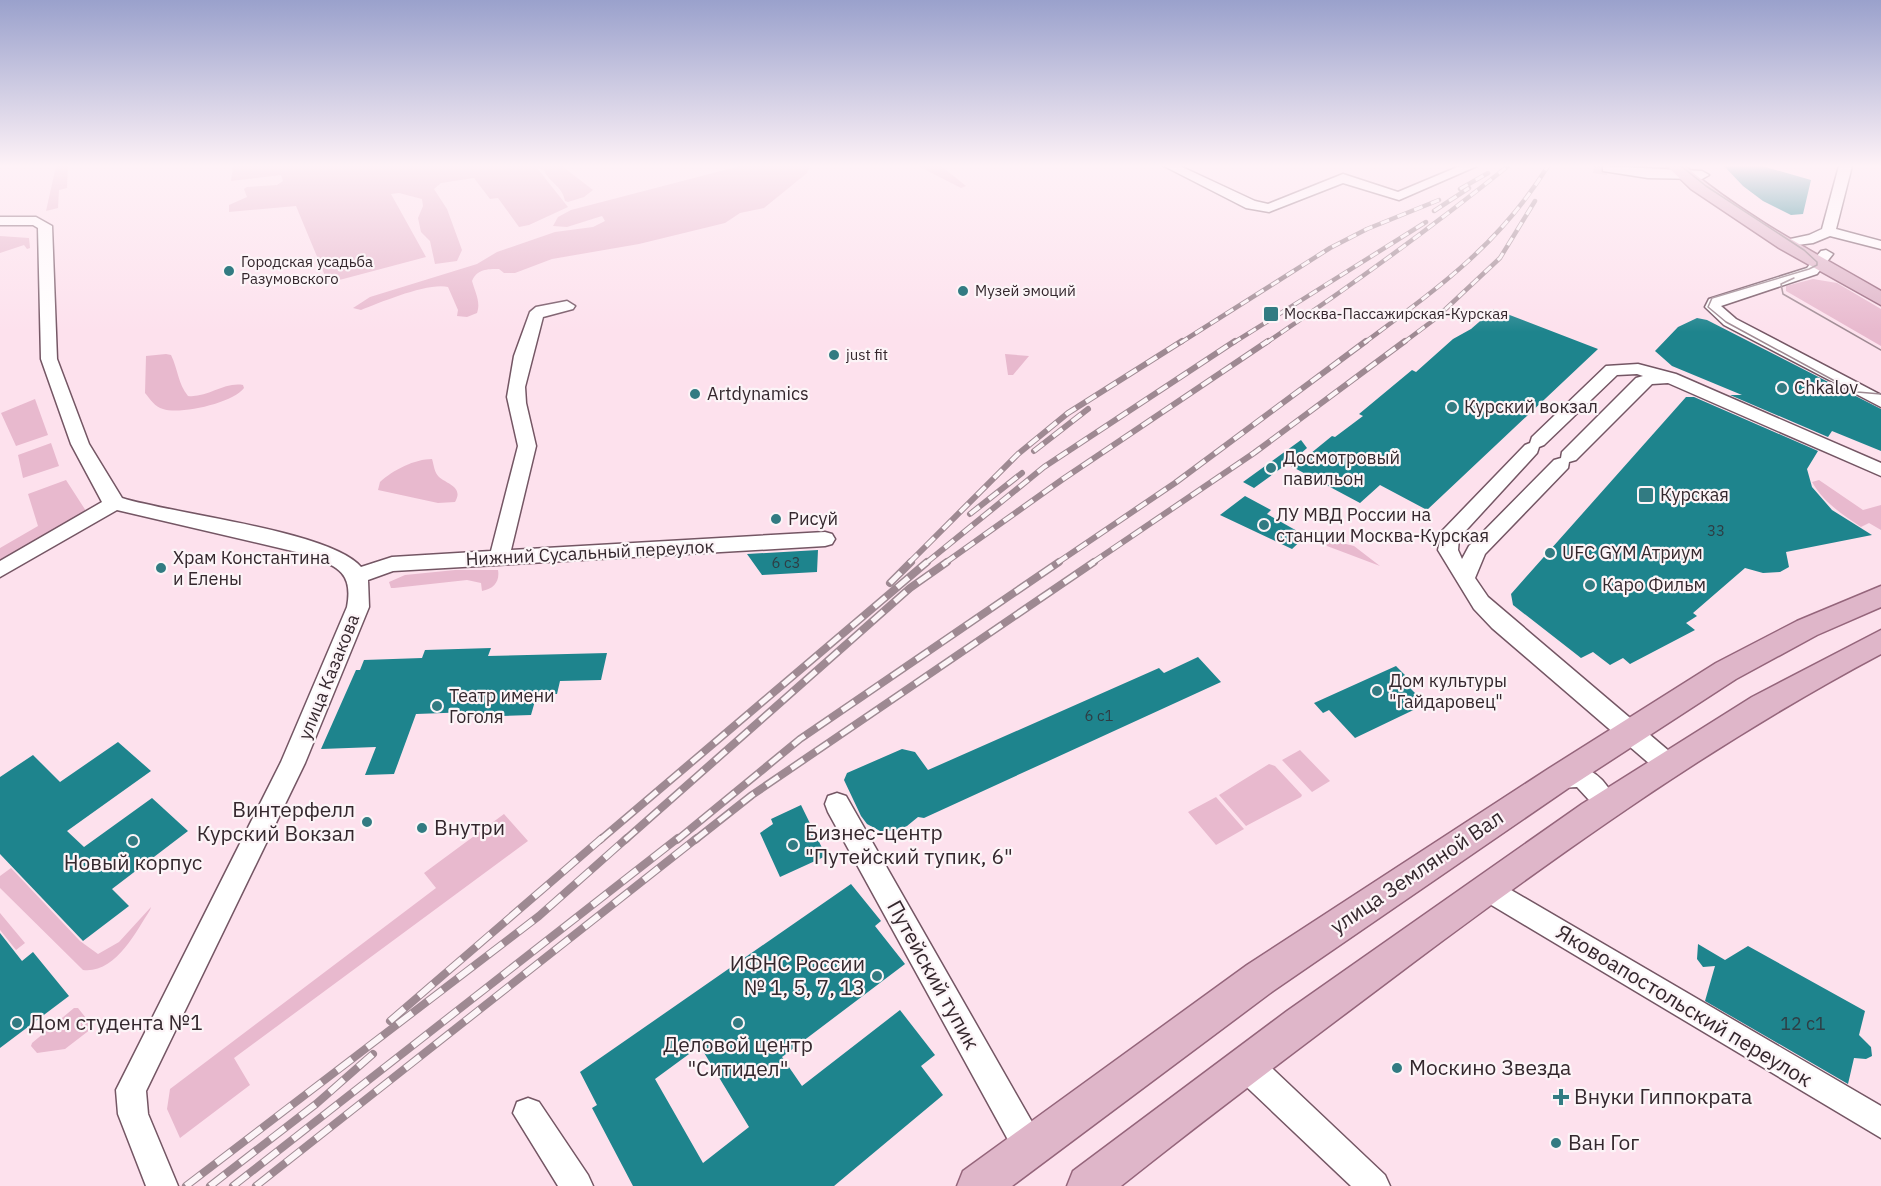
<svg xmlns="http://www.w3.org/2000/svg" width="1881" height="1186" viewBox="0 0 1881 1186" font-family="'IBM Plex Sans',sans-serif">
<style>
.green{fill:#e8b9ce}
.building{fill:#1e848d;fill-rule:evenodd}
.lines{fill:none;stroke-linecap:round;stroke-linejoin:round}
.minor-tunnel{stroke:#d5bcc7;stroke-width:14;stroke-dasharray:14 8;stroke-linecap:butt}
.minor-casing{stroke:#745664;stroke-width:3}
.major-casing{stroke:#95657b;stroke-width:3}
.minor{fill:#fff;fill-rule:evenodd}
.major{fill:#dfb6c9;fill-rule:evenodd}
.tram{stroke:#9e8992;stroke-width:1.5}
.rail-far3-casing{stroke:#9e8992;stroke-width:4.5}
.rail-far2-casing{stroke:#9e8992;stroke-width:6}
.rail-far1-casing{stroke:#9e8992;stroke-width:8}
.rail-casing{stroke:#9e8992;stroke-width:8}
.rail-far3{stroke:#fcf4f7;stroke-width:3;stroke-dasharray:9;stroke-linecap:butt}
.rail-far2{stroke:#fcf4f7;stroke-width:4;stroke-dasharray:12;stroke-linecap:butt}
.rail-far1{stroke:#fcf4f7;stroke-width:5;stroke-dasharray:15;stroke-linecap:butt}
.rail{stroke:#fcf4f7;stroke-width:6;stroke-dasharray:19;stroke-linecap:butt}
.poi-dot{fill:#327b82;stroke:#fcf4f7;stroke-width:2}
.labels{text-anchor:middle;stroke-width:4.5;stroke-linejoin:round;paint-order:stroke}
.far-poi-label{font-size:15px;fill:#34272d;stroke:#fcf4f7;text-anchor:start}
.number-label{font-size:15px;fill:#2e3e45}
.poi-label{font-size:18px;fill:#34272d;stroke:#fcf4f7;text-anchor:start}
.street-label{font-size:18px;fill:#34272d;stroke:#fcf4f7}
.near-number-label{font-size:18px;fill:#2e3e45}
.near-poi-label{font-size:21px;fill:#34272d;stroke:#fcf4f7;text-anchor:start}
.near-street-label{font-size:21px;fill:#34272d;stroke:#fcf4f7}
</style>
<rect width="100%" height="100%" fill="#fde1ed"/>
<!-- green -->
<path class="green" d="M56,166H68L67,188L59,190L58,208L46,211Z
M233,166H562L593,190L584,197L568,202L565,201C562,185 549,183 544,170L537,168L568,207L529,225L519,227L498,198L490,199L474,178L441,183L434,189L447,209L462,250L457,261L435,264L430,241L421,232L418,218L423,206L422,199L399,193L391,194L426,257L328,283L296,206L229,212V205L247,197L244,189L247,187L277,185L283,181L281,175L231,181Z
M740,166H810L807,173L764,208L740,213L725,223L639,244L552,259L515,273H504L499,269C487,269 477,269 472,281C475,292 481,302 477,313L467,317L457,316L458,310L448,287C429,282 381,302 361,310L353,308L370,297L477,264L497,252L555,232L593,227L605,221L602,216L567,227L553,226L558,217L571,210Z
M918,166H941L966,186L961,188Z
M0,236L29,238L30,248L27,249L24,245L0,253Z
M1813,279L1837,283L1881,309V346L1786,291V286Z
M166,354L171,355C178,369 178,384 188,396C208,398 223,382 243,385L244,388C233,403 180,415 163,409C155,407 150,399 145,393L146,356Z
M1005,354L1029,356L1013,375H1008Z
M35,399L48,435L16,446L1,413Z
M51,443L59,466L23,478L18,455Z
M432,459C434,465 434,472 439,477C447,484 464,487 455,502L438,503L378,490L380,482C393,470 415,459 432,459Z
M66,480L86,511L0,560V548L38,526L28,494Z
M1819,480L1863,510L1881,505V530L1869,523L1861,527C1842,514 1824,503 1812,482Z
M1330,540L1354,546L1380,566L1327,546L1326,542Z
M455,570H498C500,581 494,589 482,591L481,583L467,580L394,588H391L389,582L405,575Z
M1300,750L1330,781L1312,792L1282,760Z
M1269,764L1275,766L1302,795L1301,797L1246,826L1219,795Z
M1216,797L1244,829L1216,845L1188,812Z
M504,814L528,841L234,1058L250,1085L180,1138L167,1109L170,1089L436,888L424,873Z
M11,868L80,941L98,954L119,942L151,907L150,910C136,932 115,974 83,970L0,888V876Z
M0,913L25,943L16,950L0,930Z
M74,1008H78L93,1027L91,1029L65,1049L37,1053L31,1046L32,1043Z"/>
<!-- building -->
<path class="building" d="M1724,166H1762L1811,180L1803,214L1791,215L1763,201L1743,186Z
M1494,309L1598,349L1427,510L1380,485L1360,503L1287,464L1254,488L1243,482L1301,440L1307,448L1299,455L1305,458L1332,436L1335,437L1363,416L1359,414L1412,370L1416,372L1453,339L1471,329Z
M1697,318L1707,320L1881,409V451L1832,431L1828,437L1730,395H1742L1672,366L1655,351L1678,327Z
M1686,397H1694L1818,451L1807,469L1812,487L1832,510L1872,535L1786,552L1789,567L1780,572L1763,573L1745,568L1693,613L1697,616L1686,623L1695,630L1630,664L1623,658L1610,665L1593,652L1581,658L1513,605L1511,594Z
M1245,496L1271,510L1267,514L1306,536L1292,549L1220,515Z
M818,550L817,572L762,575L747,554Z
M491,648L488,656L607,653L601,680L560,681L557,694H549L548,701H535L531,715L470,717L471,712L416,714L394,774L365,775L376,747L321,749L356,670H360L364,660L422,658L425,650Z
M1198,657L1221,682L924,818L918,817L907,826L895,831H880L867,824L861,816L844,780L847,773L902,749L915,752L928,770L1159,668L1164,673Z
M1396,666L1406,676L1400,678L1426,704L1355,738L1329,710L1323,713L1314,703Z
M118,742L151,771L67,831L84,847L152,798L188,831L112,889L129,906L83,941L0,854V777L33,755L60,782Z
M801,805L826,856L780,877L760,833L773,824L771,819Z
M851,884L881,921L875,926L905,964L782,1057L802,1086L900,1010L935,1055L921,1066L943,1095L834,1186H633L592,1108L597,1105L580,1072ZM700,1046L749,1127L703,1163L655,1079Z
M0,933L22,961L33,952L69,996L0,1048Z
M1698,944L1725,960L1748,946L1865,1011L1859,1035L1871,1047L1872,1056L1866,1059L1854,1058L1848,1084L1705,1001L1715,966L1703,967L1697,959Z"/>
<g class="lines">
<!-- minor-tunnel -->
<path class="minor-tunnel" d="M1594,166L1608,168"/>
<!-- minor casing -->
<g class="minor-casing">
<path id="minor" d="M1164,166H1180L1255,201L1268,204L1343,174L1398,192L1460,166H1477L1399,200L1343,183L1269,212L1246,208Z
M1603,166L1702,171L1709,175L1702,179L1648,178L1603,171Z
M1839,166H1852L1836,229L1881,241V249L1830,236L1813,243L1781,247L1779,244L1781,241L1809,235L1822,229Z
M0,217H36L52,226L57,359L89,444L122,498C173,514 331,531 361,567L392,557L491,551L518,446L507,397L514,356L530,312L536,307L567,301L575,306L573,309L543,317L525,387L526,403L536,446L511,550L825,532L832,534L835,539L832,544L825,546L393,571L368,580L369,607L305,763L146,1091L148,1114L178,1186H146L118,1114L116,1090L281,762L347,607C354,570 335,566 305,554L117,510L0,577V561L102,502L71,444L41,359L38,228L33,225H0Z
M1826,250L1833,254L1817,274L1721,306L1736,319L1881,395V407L1724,325L1705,307L1709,299L1807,268L1821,251Z
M1638,364L1676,374L1881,463V476L1668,383L1652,384L1576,460L1569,462L1568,468L1485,554L1475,578L1488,597L1676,757L1679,764L1676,771L1667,774L1658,771L1492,628L1474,609L1438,550L1442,531L1525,445L1530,443L1532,437L1606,366ZM1637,374L1643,376L1636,378L1562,452L1561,458L1554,460L1469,546L1462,559L1458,550L1459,538L1537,453L1539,447L1544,445L1617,375Z
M1566,766C1591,765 1606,779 1615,801L1607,819L1598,822L1589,819L1585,811L1590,801L1577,787L1559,788L1550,785L1547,778L1550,771Z
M837,793L846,796L1040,1136L1045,1147L1040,1158L1029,1163L1018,1158L828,812L825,804L828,796Z
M1487,876L1881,1106V1138L1478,897L1474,888L1478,879Z
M1245,1049L1256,1053L1385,1175L1390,1186H1351L1234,1075L1230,1064L1234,1053Z
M528,1098L539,1102L588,1175L593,1186H558L513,1113L517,1102Z"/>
</g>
<!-- major casing -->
<g class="major-casing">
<path id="major" d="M1667,166H1685C1744,216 1815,253 1881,291V305L1779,248L1691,189Z
M1881,586V607L1817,635L1736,679L1570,787L1273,991L1012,1186H957L963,1171L1247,965L1548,769L1716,663L1797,621Z
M1881,630V654C1715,742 1564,850 1414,962C1316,1036 1217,1109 1121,1186H1067L1073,1171L1287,1011L1582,804L1752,697Z"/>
</g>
<!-- minor -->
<use href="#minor" class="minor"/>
<!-- major -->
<use href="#major" class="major"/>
<!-- tram -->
<path class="tram" d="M1681,166L1706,186L1804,250L1817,262V265L1809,269L1712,298L1708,307L1726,322L1844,386L1857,392L1881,394
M1794,278L1781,284L1783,294L1881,350"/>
<!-- rail-far3 casing -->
<g class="rail-far3-casing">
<path id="rail-far3" d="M1460,189L1488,173
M1434,211L1469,188
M1180,343L1330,248L1367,229L1439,200
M1233,343L1426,222
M1266,343C1349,287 1430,229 1508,166
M1364,343C1438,288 1498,246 1548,166
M1403,343L1435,319L1500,258L1535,201"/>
</g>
<!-- rail-far2 casing -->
<g class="rail-far2-casing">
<path id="rail-far2" d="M1034,451L1088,409
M970,514L1022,473
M909,563L1018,454L1068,413L1182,341
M926,563L1044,467L1235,341
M945,563L1063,479L1268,341
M1057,563L1175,483L1366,341
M1092,563L1254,453L1405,341"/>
</g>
<!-- rail-far1 casing -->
<g class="rail-far1-casing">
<path id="rail-far1" d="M890,583L911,562
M600,840L927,562
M625,840L910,588L947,562
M677,840L800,739L1059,562
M695,840L752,795L1094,562"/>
</g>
<!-- rail casing -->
<g class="rail-casing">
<path id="rail" d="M390,1021L602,838
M186,1186L539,916L627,838
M210,1186L316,1104L373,1054
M233,1186L678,838
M256,1186L697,838"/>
</g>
<!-- rail-far3 -->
<use href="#rail-far3" class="rail-far3"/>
<!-- rail-far2 -->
<use href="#rail-far2" class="rail-far2"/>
<!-- rail-far1 -->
<use href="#rail-far1" class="rail-far1"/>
<!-- rail -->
<use href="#rail" class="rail"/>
</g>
<!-- sky -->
<linearGradient id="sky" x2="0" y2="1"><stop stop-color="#9aa1cc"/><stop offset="0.5" stop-color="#fef2f7"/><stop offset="1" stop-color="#fef2f7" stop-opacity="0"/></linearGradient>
<rect width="1881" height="332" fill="url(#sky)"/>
<!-- markers -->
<g class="poi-dot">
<circle cx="229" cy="271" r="6"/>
<circle cx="963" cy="291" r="6"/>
<rect x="1263" y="306" width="16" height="16" rx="3"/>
<circle cx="834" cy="355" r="6"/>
<circle cx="1782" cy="388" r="6"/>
<circle cx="695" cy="394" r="6"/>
<circle cx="1452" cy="407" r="6"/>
<circle cx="1271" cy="468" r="6"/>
<rect x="1638" y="487" width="16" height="16" rx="3"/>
<circle cx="776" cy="519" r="6"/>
<circle cx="1264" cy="525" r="6"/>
<circle cx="1550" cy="553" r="6"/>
<circle cx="161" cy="568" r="6"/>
<circle cx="1590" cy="585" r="6"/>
<circle cx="1377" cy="691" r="6"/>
<circle cx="437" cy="706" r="6"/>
<circle cx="367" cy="822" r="6"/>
<circle cx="422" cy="828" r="6"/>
<circle cx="133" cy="841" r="6"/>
<circle cx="793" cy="845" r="6"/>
<circle cx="877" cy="976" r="6"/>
<circle cx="17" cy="1023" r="6"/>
<circle cx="738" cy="1023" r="6"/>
<circle cx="1397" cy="1068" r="6"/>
<path d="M1558 1088h6v6h6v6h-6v6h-6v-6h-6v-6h6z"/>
<circle cx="1556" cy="1143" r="6"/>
</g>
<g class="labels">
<!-- far-poi labels -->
<g class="far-poi-label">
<text x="241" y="267">Городская усадьба<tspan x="241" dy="17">Разумовского</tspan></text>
<text x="975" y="296">Музей эмоций</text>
<text x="1284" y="319">Москва-Пассажирская-Курская</text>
<text x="846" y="360">just fit</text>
</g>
<!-- number labels -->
<g class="number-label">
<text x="1716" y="536">33</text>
<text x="786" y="568">6 с3</text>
<text x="1099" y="721">6 с1</text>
</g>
<!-- poi labels -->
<g class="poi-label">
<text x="1794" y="394">Chkalov</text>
<text x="707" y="400">Artdynamics</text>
<text x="1464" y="413">Курский вокзал</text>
<text x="1283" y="464">Досмотровый<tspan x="1283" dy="21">павильон</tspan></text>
<text x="1660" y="501">Курская</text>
<text x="1276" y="521">ЛУ МВД России на<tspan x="1276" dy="21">станции Москва-Курская</tspan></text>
<text x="788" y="525">Рисуй</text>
<text x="1562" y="559">UFC GYM Атриум</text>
<text x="173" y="564">Храм Константина<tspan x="173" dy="21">и Елены</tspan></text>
<text x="1602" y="591">Каро Фильм</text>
<text x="1389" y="687">Дом культуры<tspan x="1389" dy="21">"Гайдаровец"</tspan></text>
<text x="449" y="702">Театр имени<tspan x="449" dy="21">Гоголя</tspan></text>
</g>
<!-- street labels -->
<g class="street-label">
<text transform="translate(590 553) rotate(-3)" y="6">Нижний Сусальный переулок</text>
<text transform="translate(329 677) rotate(-68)" y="6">улица Казакова</text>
</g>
<!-- near-number labels -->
<g class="near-number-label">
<text x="1803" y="1030">12 с1</text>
</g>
<!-- near-poi labels -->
<g class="near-poi-label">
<text x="355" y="817" text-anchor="end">Винтерфелл<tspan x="355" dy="24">Курский Вокзал</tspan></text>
<text x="434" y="835">Внутри</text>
<text x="805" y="840">Бизнес-центр<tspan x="805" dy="24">"Путейский тупик, 6"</tspan></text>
<text x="133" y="870" text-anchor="middle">Новый корпус</text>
<text x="865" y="971" text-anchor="end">ИФНС России<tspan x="865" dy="24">№ 1, 5, 7, 13</tspan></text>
<text x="29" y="1030">Дом студента №1</text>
<text x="738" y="1052" text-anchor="middle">Деловой центр<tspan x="738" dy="24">"Ситидел"</tspan></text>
<text x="1409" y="1075">Москино Звезда</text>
<text x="1574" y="1104">Внуки Гиппократа</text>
<text x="1568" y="1150">Ван Гог</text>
</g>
<!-- near-street labels -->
<g class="near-street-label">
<text transform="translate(1417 872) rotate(-34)" y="7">улица Земляной Вал</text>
<text transform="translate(933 975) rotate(61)" y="7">Путейский тупик</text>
<text transform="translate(1684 1006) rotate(31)" y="7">Яковоапостольский переулок</text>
</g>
</g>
</svg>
